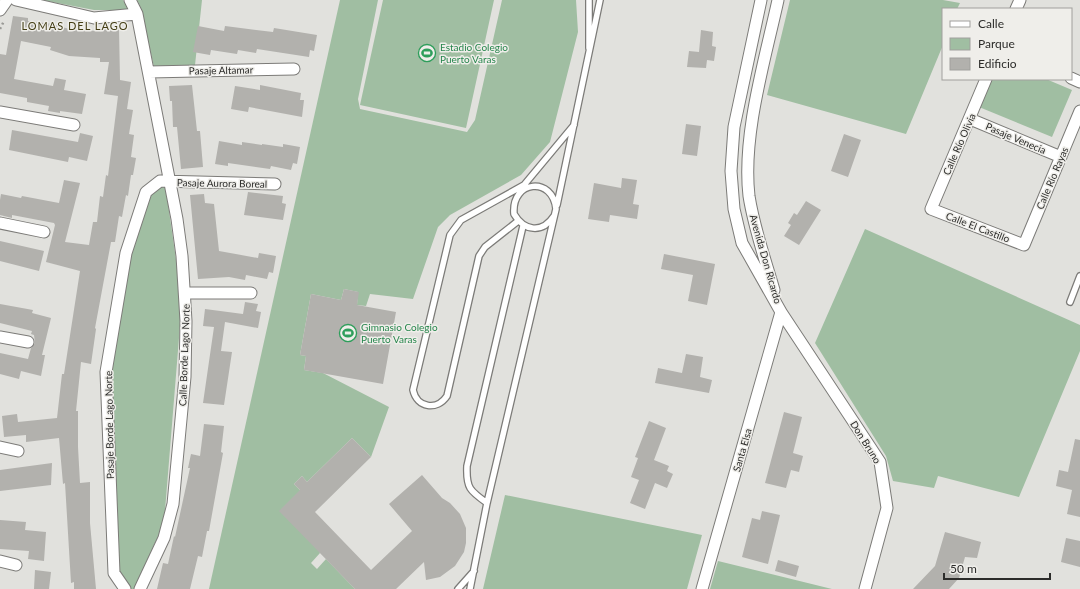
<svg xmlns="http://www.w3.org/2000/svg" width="1080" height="589" viewBox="0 0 1080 589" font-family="Lato,sans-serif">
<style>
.green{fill:#a0bea2}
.building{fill:#b2b1ad}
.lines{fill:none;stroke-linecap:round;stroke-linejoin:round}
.lane-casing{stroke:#7c7b78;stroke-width:8}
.street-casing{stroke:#7c7b78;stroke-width:13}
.path{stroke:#999996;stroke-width:2.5;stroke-dasharray:2 3;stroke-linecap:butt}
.lane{stroke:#fff;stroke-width:5.5}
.street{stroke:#fff;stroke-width:11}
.labels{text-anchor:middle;stroke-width:3;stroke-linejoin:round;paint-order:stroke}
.leisure-label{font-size:10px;fill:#27864d;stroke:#efeeea;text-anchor:start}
.street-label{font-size:10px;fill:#2c2c2a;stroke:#efeeea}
.neighbourhood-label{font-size:11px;letter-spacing:1px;fill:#443e15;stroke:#efeeea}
</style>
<rect width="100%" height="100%" fill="#e1e1dd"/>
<!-- green -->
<path class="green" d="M42,0H123L129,10H94Z
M137,0H202L195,65L154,67L140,6Z
M340,0H378L358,99L360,109L467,132L475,120L502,0H576L578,32L550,142L521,175L450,215L438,227L413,299L370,294L366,306L357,305L358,292L344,289L341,300L311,294L300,355L306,356L304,370L323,373L389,407L371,457L352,438L307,482L302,476L294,484L300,490L320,553L311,563L317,569L326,559L355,589H209Z
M383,0H494L466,128L360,105Z
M790,0H943L960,3L957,9H943V45L906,134L767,95Z
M991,79H1046L1072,90L1052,137L979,107Z
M164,176L182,301L164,523L134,589H129L118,571L110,373L130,254L151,194Z
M865,229L1080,325V351L1019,497L938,476L934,488L893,481L886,456L815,343Z
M505,495L702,535L687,589H483Z
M718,561L832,589H710Z"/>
<!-- building -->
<path class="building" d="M13,16L28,18V21L53,24L72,30L99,31V29L119,28L120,80L131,82L127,109L133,110L129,134L134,135L131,157L136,158L133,175H131L128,196L126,195L122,217L119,216L115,242H111L95,328L96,329L91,364L81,362L76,411H78V447L80,483L90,482V523L96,589H74V582L71,583L65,483L63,484L59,438L26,442V435L4,437L2,416L17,414L18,422L57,418L62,374H64L80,271L46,262L55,225L54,223L12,215V218L0,215V200L1,194L21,198L22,196L59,203L64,180L80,183L65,242L89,245L93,222H97L100,196L103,197L106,175L108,176L118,96L104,94L109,62H100V58L69,56L50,50L51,47L21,41L14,79L53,86L55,78L66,80L64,90L86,94L82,114L60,111V113L48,111L49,106L27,102V98L0,93V54L6,55Z
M198,26L224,31L225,26L273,32L274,28L317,35L314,51L310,50L309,57L257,49L256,53L238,50L237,54L211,50L210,55L193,52Z
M701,30L713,32L712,46L716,47L714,61L707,60L706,68L687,67L689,51L699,52Z
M192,85L197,131H200L203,167L181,169L177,127H173L172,101H170L169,86Z
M260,85L301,93L300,100H304L302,117L249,107L248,112L231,109L235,86L260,90Z
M686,124L701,126L697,156L682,154Z
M12,130L78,142L80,133L93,136L87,161L69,157L68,162L9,150Z
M844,134L861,140L848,177L831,171Z
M219,141L242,145V142L262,145V144L283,147V144L300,147L297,164L293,163L291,170L271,166L270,169L228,163V166L215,164Z
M622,178L637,180L633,204L639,205L637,219L610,215L609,222L588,219L594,183L621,188Z
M248,192L283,196L282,203L286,204L283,220L244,215Z
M204,194L205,203L214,204L219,251L258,258L259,253L276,256L273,273L269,272L267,279L246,275L245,280L229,277L198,279L190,195Z
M806,201L821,210L799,245L784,236L791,225L788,223L794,213L797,215Z
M0,241L44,251L39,271L0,261Z
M664,254L715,264L707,305L688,301L693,275L661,269Z
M344,289L359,292L357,305L396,312L383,384L304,370L306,356L300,355L311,294L341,300Z
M245,302L258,304L256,311L261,312L258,328L225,322L221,351L232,352L224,405L203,403L214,327L203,326L205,309L243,314Z
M0,304L33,310L32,313L51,318L42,355H45L41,376L21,371L19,379L0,374V353L28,359L31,348L35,343L34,335L31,334L32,331L0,323Z
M686,354L703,357L700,377L712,380L709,393L655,383L658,368L682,373Z
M784,412L802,417L793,453L803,456L799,472L791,470L786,488L765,483Z
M649,421L666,428L654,460L669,466L667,471L673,474L667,488L655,483L645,509L630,503L639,480L631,477L638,458L635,457Z
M204,424L224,426L221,452L223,453L209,531H207L202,557L198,556L190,589H157L163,563L168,564L174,536L175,537L190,468H188L191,454L200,456Z
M352,438L371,457L315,512L371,570L412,531L389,504L422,475L442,498L450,503L460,514L466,528V543L464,552L455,566L440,577L426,580L424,562L396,589H355L279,511L300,490L294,484L302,476L307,482Z
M1075,439L1080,440V517L1067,514L1072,490L1056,486L1059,470L1068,472Z
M52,463L51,485L0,491V470Z
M762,511L780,515L768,564L742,557L752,518L760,520Z
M0,520L26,522L25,530L46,532L44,561L28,559L29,551L0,549Z
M945,532L981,542L977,558L965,557L959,578L949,589H913L935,566Z
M1066,538L1080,541V567L1061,562Z
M778,560L799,566L796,577L775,571Z
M35,570L51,572L49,589H34Z"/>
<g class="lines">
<!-- lane casing -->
<g class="lane-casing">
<path id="lane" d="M589,0V48
M557,205L600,0
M518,221L485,247L479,256L447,396C437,411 417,408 413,390L450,235L461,220L524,185L574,125
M1070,302L1080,276
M487,503C470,491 466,488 467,466L523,226
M458,589L474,571
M470,589L487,503L556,209C553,176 511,180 514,214C524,231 542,234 554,216"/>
</g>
<!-- street casing -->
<g class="street-casing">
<path id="street" d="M16,0L94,18L137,14
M130,0L137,14L177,219L182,256L186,321L185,377L173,504L164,538L140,589
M761,0L734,127L731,171L734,209L742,243L781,312L880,462L887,508L865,589
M1016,9L1020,0
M0,10L7,0
M149,72L294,69
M1071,78L1080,82
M986,79L931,209L1024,245L1080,111
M0,112L74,125
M970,119L1061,157
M0,223L44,232
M774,290C765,259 754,228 749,196C742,135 765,60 778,0
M185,293H251
M0,337L28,342
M0,447L18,451
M0,561L16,565
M125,589L114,573L106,372L126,253L146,192L160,181L275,184
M702,589L781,312"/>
</g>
<!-- path -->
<path class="path" d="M0,29L4,21"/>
<!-- lane -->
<use href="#lane" class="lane"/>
<!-- street -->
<use href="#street" class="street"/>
</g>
<!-- icons -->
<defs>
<g id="stadium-ring" transform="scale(0.9)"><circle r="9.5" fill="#efeeea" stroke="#2e9e5b" stroke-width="1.5"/><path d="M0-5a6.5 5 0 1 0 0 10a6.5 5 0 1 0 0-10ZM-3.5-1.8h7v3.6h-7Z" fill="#2e9e5b"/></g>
</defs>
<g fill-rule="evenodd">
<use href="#stadium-ring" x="427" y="53"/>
<use href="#stadium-ring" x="348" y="333"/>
</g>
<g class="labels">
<!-- leisure labels -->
<g class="leisure-label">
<text x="440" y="51">Estadio Colegio<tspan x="440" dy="12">Puerto Varas</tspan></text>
<text x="361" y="331">Gimnasio Colegio<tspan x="361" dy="12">Puerto Varas</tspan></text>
</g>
<!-- street labels -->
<g class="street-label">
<text transform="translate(221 70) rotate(-1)" y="4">Pasaje Altamar</text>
<text transform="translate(1016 138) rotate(23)" y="4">Pasaje Venecia</text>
<text transform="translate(959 144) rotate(-66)" y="4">Calle Río Olivia</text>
<text transform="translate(1052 178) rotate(-67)" y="4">Calle Río Rayas</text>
<text transform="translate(222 183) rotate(1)" y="4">Pasaje Aurora Boreal</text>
<text transform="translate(978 227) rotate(21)" y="4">Calle El Castillo</text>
<text transform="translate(766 259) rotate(74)" y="4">Avenida Don Ricardo</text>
<text transform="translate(184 355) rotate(-88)" y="4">Calle Borde Lago Norte</text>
<text transform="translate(109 425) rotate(-91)" y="4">Pasaje Borde Lago Norte</text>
<text transform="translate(866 442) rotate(58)" y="4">Don Bruno</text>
<text transform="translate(742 450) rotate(-74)" y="4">Santa Elsa</text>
</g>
<!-- neighbourhood labels -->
<g class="neighbourhood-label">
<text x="75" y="30">LOMAS DEL LAGO</text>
</g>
</g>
<!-- legend -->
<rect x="942" y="8" width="130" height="72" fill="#efeeea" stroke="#a1a09d"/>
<rect x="950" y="21" width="20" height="6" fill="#ffffff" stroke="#a1a09d"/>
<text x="978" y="28" font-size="12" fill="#2c2c2a">Calle</text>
<rect x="950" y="38" width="20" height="12" fill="#a0bea2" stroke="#a1a09d"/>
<text x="978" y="48" font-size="12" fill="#2c2c2a">Parque</text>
<rect x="950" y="58" width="20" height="12" fill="#b2b1ad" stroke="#a1a09d"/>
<text x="978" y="68" font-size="12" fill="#2c2c2a">Edificio</text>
<!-- scale -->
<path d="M944 573v6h106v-6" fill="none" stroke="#2c2c2a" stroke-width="2"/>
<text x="950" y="573" font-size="12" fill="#2c2c2a" stroke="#efeeea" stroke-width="3" paint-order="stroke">50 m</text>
</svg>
